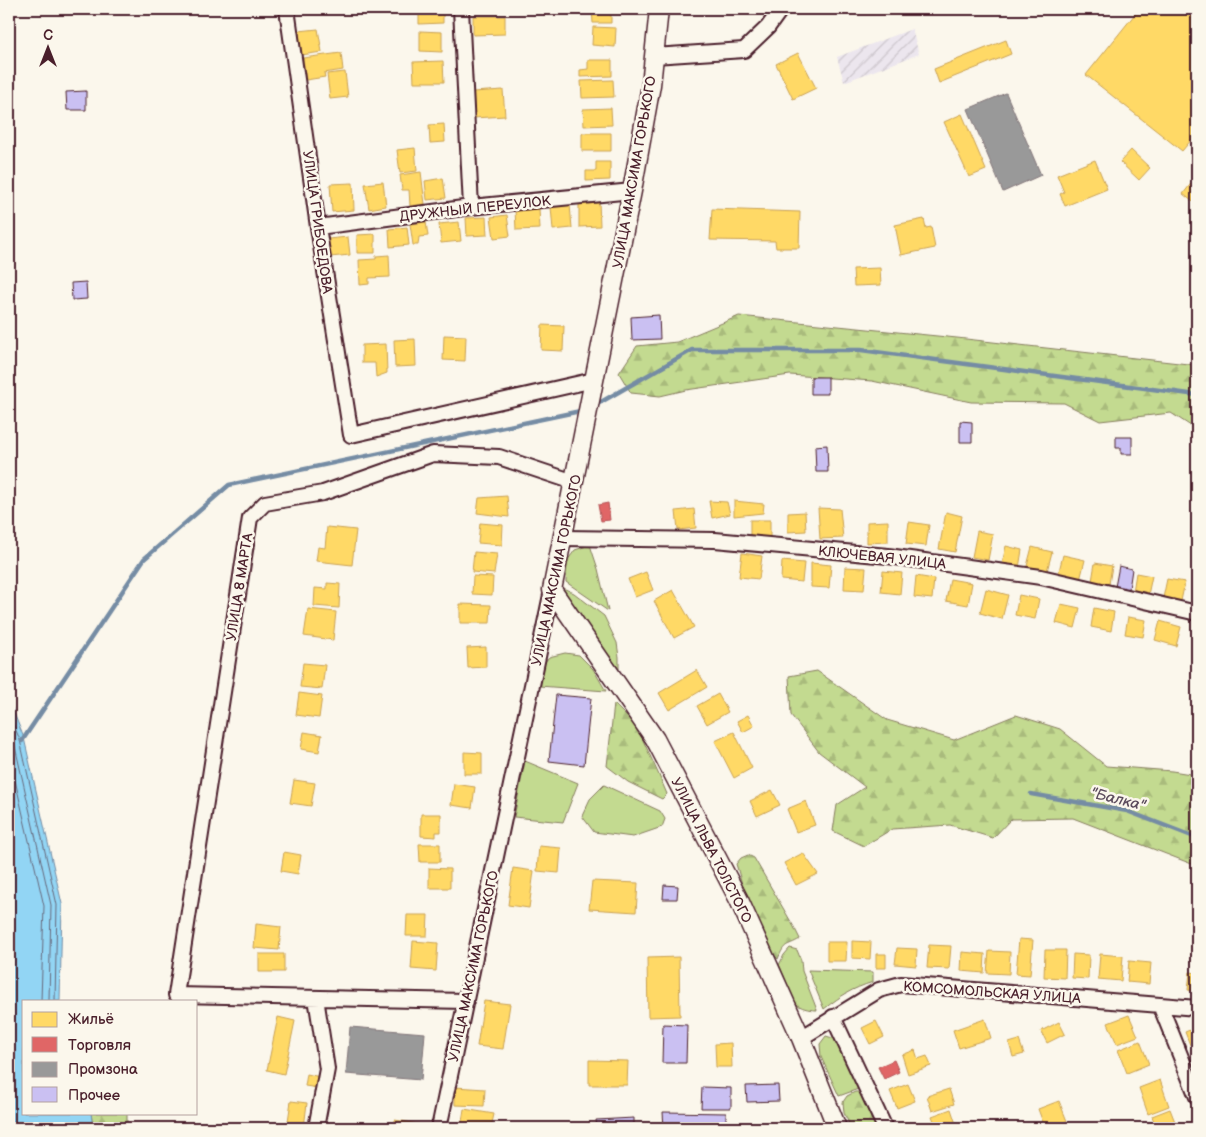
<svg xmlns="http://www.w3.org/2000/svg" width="1206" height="1137" viewBox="0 0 1206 1137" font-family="'Balsamiq Sans',sans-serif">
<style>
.industrial{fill:url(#industrial-furrows)}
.grass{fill:#c3da90;stroke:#867c5e}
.forest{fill:url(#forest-firs);stroke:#867c5e}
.water{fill:#92d5f4;stroke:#758ca4}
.homes{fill:#ffd966;stroke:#c9a154}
.shops{fill:#e06666;stroke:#b35154}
.industry{fill:#999;stroke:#817478}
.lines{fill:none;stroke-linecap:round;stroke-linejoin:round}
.shore{stroke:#67687b;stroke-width:1}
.stream{stroke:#758ca4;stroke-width:4.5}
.building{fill:#cac0f2;stroke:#4a1f2b}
.minor-casing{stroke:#4a1f2b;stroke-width:18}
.tertiary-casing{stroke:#4a1f2b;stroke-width:21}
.minor{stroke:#fbf7ec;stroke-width:14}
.tertiary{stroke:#fbf7ec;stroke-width:18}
.labels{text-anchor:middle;stroke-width:5;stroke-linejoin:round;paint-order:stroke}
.street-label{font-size:14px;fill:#4a1f2b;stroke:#fbf7ec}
.water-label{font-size:15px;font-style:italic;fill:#5c4c5d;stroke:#fbf7ec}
</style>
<defs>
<pattern id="industrial-furrows" width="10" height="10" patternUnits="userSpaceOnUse" patternTransform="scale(1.25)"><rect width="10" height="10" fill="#ece6ee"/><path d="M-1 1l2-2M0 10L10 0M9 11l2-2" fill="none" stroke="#ccc5cc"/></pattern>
<pattern id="forest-firs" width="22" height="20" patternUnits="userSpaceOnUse" patternTransform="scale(1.25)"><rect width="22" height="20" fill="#c3da90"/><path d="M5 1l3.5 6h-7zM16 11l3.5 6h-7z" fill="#a9bb7c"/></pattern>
</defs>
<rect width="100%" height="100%" fill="#fbf7ec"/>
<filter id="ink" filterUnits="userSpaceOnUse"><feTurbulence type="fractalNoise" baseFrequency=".02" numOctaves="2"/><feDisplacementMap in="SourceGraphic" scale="10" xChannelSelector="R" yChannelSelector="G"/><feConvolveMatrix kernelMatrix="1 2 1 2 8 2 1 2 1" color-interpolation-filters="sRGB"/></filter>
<g filter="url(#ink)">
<!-- industrial -->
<path class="industrial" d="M912,29L919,54L844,82L837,57Z"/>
<!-- grass -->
<path class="grass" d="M590,545L598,569L608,611L566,582L567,561L575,550Z
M558,589H565L574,593L604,616L617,643L619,657V669Z
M565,653L579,655L593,669L606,691L539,686L540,668L549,657Z
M525,761L578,783L563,822L514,817Z
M604,785L660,811L665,819L662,827L633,837L594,832L582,816L590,799Z
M790,948L797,950L801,960L802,971L817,1010C812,1010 803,1009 798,1005C792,1000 784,974 779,965L784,955Z
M808,970L873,972V982C851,989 842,995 824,1009Z
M826,1036L836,1039L846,1050L861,1088L839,1096L821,1057L820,1044Z"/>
<!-- forest -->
<path class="forest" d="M739,316L957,338L1188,364L1197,366V430L1171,413L1100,421L1064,403L971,402L872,381L790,375L686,390L660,396L631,393L619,373L637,346L677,342Z
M817,671L887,720L954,740L1016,715L1060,729L1106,766L1172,771L1197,775V866L1073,818L1011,819L993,838L950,825L892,829L864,846L833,831L837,805L865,787L819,752L791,715L789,676Z
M614,704L637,727L658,773L667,794L662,799L628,782L607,766Z
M748,855L754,858L794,927L800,939C786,947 785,942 778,959L770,951L753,914L742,884L736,864L741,858Z
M855,1092H864L880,1128H851L844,1113L843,1102L847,1096Z
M91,1113H127V1128H93Z"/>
<!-- water -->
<path class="water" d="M9,701L24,738L62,904L60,1001H24V1113H91L93,1128H9Z"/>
<!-- homes -->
<path class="homes" d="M419,9H443V23L419,24Z
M592,9H611V23H593Z
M1139,9H1197V133L1182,151L1086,75Z
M473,16H505V34L473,35Z
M593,27L616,28L615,47L592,45Z
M318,29L322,52L301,55L299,31Z
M420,31L442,32V52L420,51Z
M1006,40L1011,54L939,83L934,69Z
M341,53L343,70L324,73L325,77L306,80L303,58Z
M798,53L816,88L793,99L776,64Z
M588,60H612V76L580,77V70L588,69Z
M443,61L444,82H414L413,62Z
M345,72L348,97L330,99L327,74Z
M613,80L614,97L582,98L581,81Z
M503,90L505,116L474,118L473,92Z
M611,108L612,125L584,126L583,109Z
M962,114L986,170L969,177L944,122Z
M444,124L445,142L430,143L429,125Z
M582,133H611V151H582Z
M415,148L417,171L400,173L397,150Z
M1131,150L1150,168L1139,180L1120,162Z
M1095,160L1107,189L1065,206L1060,194L1064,192L1057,175Z
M596,162H610V180L586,181V171H596Z
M421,172L425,204L410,206L409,190H402L400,175Z
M1197,176V205L1183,194Z
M443,178L446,198L427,200L425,181Z
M383,182L386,206L369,209L365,184Z
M353,183L354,210L332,212L330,184Z
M579,201H599L600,226L579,227Z
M570,205L572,228L553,230L551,207Z
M539,209L540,229L516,230L515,210Z
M712,209L800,212L799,248H776L775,241L710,240Z
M507,215L510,236L494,238L491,217Z
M486,217L487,235L467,236L466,218Z
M924,219L926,228L931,227L935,248L901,255L895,225Z
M426,222L428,236L419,237L418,245H413L410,224Z
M459,222L461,241L441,243L439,224Z
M407,227L409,245L390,247L389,229Z
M375,234V253H357V235Z
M348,237L350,255L330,257L328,239Z
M389,255L390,277L369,278V284L360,285L359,260L376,259V256Z
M880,268L881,285L854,286L853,269Z
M542,325L564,326L563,351L541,350Z
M444,335L466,336L465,361L443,360Z
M415,339L416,366L395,367L394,340Z
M386,344L387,373L376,377L375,363H362V345Z
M507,496L509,517L477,513L479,498Z
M709,501L727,502L730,514L712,518Z
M734,501L764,504L763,513L734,516Z
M818,508L840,509L843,538L820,539Z
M694,509L696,528L678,530L676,511Z
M805,512L806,531L788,532V513Z
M946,512L962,516L955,552L939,549Z
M750,520H770V538H750Z
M888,521V542L867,543V522Z
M909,522L929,525L926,546L906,544Z
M480,523L503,525L502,545L478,543Z
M327,527L356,530L352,565L316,561L318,547L325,548Z
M977,531L993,534L988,560L972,557Z
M1006,546L1022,550L1019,568L1002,564Z
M1032,547L1052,552L1047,571L1027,566Z
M474,552L497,554L494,574L472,572Z
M742,553L762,556L759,579L739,577Z
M1063,555L1085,560L1080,580L1058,575Z
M782,561L804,563L802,582L781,580Z
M811,563L831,565L829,588L811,587Z
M1095,563L1112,566L1109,584L1092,581Z
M845,567L866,568L864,590L844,589Z
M883,571L902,573L900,594L881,592Z
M646,572L653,590L635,597L628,579Z
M1136,573L1152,576L1148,595L1133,592Z
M473,576L493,577L492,595L472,594Z
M916,576L934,579L932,599L914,597Z
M950,579L972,583L968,605L946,601Z
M1167,579L1185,582L1181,601L1163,598Z
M1196,580H1197V606L1191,605Z
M327,583L340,584L339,608L314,606L315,588L327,589Z
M986,589L1008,595L1002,619L980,613Z
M673,590L694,627L674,638L654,601Z
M1019,595L1039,599L1035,619L1015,615Z
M460,604L491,605L490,623H460Z
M1061,604L1080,608L1075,628L1056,623Z
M1094,608L1114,612L1111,631L1091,627Z
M308,609L336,612L333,640L304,636Z
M1128,617L1146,620L1143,637L1125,634Z
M1160,621L1181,627L1176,646L1155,640Z
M486,647V667L468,668L467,648Z
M303,663L325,665L322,689L300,687Z
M697,670L707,687L669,710L659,693Z
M299,693L322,696L319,718L296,715Z
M718,694L728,712L707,724L697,706Z
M748,715L754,726L743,732L737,721Z
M304,732L322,735L319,752L301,749Z
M734,732L752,768L734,778L715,741Z
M464,752L482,753V774H464Z
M294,780L315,783L311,806L290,803Z
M454,784L475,787L472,808L451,805Z
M772,790L780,805L757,816L750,801Z
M806,801L815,825L796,832L787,809Z
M421,814H441V832H436V837L421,836Z
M419,844H440V862H420Z
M539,846L561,848L559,873L537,871Z
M284,852L301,855L298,874L281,871Z
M803,853L818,874L796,885L784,863Z
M429,868L450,869V888H429Z
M513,868L534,871L529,908L508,905Z
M592,881L638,883L636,912L589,909Z
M407,915H428L427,936H406Z
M256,924L281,927L279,950L254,948Z
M1019,939L1033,940L1030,975L1016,974Z
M413,941L438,943L436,971L411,969Z
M852,941L871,942L870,959L852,958Z
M827,942H847L846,961H827Z
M929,945L951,946L949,969L927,968Z
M897,948L917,949L916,966L895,964Z
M1045,950H1066L1065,978L1044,977Z
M989,951L1010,952L1009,974L987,973Z
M962,952L985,954L984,973L961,971Z
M259,954H284V972H259Z
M876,954H886V968H876Z
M1073,954L1089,955L1088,979L1072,978Z
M1100,954L1123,956L1121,981L1098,979Z
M679,957L680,1016L648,1017L647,958Z
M1129,961L1151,963L1149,984L1127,982Z
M1190,972L1197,973V991L1188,990Z
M484,1001L510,1004L503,1049L477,1046Z
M1129,1015L1138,1036L1117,1044L1108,1023Z
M278,1017L295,1021L284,1074L267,1070Z
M985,1019L991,1038L959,1048L953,1030Z
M876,1021L884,1037L870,1044L862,1028Z
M1059,1022L1065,1034L1047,1043L1041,1031Z
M1197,1027V1042L1190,1045L1185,1032Z
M1019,1040L1024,1054L1013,1057L1009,1043Z
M1140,1041L1149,1064L1127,1073L1118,1050Z
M731,1043L732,1067H716L715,1044Z
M915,1050L918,1059L927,1056L931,1066L908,1074L902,1055Z
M589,1060L628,1061L627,1085H589Z
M307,1074L320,1077L318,1088L305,1086Z
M1160,1080L1169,1106L1148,1114L1139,1088Z
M908,1084L915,1101L897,1108L890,1091Z
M455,1087L485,1089L484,1106L455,1105Z
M949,1089L954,1104L932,1111L927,1096Z
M291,1101L307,1103L304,1128H287Z
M1059,1101L1067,1121L1048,1128H1045L1038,1109Z
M464,1109L494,1114L491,1128H461Z
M951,1109L957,1127L953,1128H945L943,1124L936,1126L932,1116Z
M1170,1109L1177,1127L1156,1128L1152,1116Z
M395,1120L419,1124L418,1128H394Z
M925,1122L927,1128H907Z"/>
<!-- shops -->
<path class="shops" d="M608,503L610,520L601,521L598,505Z
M894,1060L899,1072L884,1079L878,1067Z"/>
<!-- industry -->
<path class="industry" d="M1006,93L1041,175L1003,192L968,109Z
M350,1027L425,1033L421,1080L346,1074Z"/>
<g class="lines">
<!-- shore -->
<path class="shore" d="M9,714L20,740L57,905L55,1001
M9,730L14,742L51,905L49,1001
M9,754L44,906L41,1001"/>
<!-- stream -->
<path class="stream" d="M594,406L692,350H861L1197,395
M22,741L24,738L144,559L229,485L585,410
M1031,794L1127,811L1197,838"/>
</g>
<!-- building -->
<path class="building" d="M86,91V110H67L66,92Z
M86,282L87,299L72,300L71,283Z
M659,315L660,339L632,340L631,317Z
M811,377H828V394H811Z
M960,421L972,422V442H960Z
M1116,437H1132V454H1121V448H1116Z
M827,445L828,472H816L815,446Z
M1119,566L1132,569L1129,589L1115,587Z
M556,695L591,698L584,765L549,761Z
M664,885L678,886L677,899H663Z
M663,1024L687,1025L686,1063H662Z
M778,1085L779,1101L747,1102L746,1086Z
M702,1087L731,1088V1108H701Z
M663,1112L726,1113V1128H664Z
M634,1118V1128H597L596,1120Z"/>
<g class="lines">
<!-- minor casing -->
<g class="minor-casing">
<path id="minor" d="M287,9L318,227L351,435L594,380
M461,9L471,207
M654,56L744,50L768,27L781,9
M318,227L471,207L632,191
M563,538L715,540L888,556L1041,577L1197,613
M466,1001L176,995L250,518L265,503L323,493L433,454L499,457L574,482
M1160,1005L1197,1097
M833,1017L885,1128
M801,1038L879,990L901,984L1197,1008
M316,1128L327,1069L316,998
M439,1128L552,590"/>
</g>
<!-- tertiary casing -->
<g class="tertiary-casing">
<path id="tertiary" d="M659,9L651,85L632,191L552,590L655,739L739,900L801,1038L837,1128"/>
</g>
<!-- minor -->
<use href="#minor" class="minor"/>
<!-- tertiary -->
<use href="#tertiary" class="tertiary"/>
</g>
</g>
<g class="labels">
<!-- street labels -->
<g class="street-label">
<text transform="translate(634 172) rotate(-80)" y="5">УЛИЦА МАКСИМА ГОРЬКОГО</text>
<text transform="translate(475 208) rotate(-6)" y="5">ДРУЖНЫЙ ПЕРЕУЛОК</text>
<text transform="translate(318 222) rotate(82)" y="5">УЛИЦА ГРИБОЕДОВА</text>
<text transform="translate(882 557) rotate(6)" y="5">КЛЮЧЕВАЯ УЛИЦА</text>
<text transform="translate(556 570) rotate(-78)" y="5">УЛИЦА МАКСИМА ГОРЬКОГО</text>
<text transform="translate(239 587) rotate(-81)" y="5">УЛИЦА 8 МАРТА</text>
<text transform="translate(712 850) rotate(63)" y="5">УЛИЦА ЛЬВА ТОЛСТОГО</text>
<text transform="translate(473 966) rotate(-78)" y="5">УЛИЦА МАКСИМА ГОРЬКОГО</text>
<text transform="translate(992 992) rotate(4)" y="5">КОМСОМОЛЬСКАЯ УЛИЦА</text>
</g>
<!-- water labels -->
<g class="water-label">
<text transform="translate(1118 799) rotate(14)" y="5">"Балка"</text>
</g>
</g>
<!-- margin -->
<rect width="1206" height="1137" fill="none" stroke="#fbf7ec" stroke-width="30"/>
<rect x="15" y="15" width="1176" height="1107" fill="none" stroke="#4a1f2b" stroke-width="2" filter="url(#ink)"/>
<!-- legend -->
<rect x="22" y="1000" width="175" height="115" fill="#fbf7ec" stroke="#b4a19f"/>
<rect x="32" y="1012" width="25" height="15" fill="#ffd966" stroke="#b4a19f"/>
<text x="68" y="1024" font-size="15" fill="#4a1f2b">Жильё</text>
<rect x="32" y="1037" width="25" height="15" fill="#e06666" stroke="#b4a19f"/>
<text x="68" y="1050" font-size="15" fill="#4a1f2b">Торговля</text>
<rect x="32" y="1062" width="25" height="15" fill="#999999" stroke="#b4a19f"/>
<text x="68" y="1074" font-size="15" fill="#4a1f2b">Промзона</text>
<rect x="32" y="1087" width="25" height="15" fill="#cac0f2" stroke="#b4a19f"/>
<text x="68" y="1100" font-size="15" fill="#4a1f2b">Прочее</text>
<!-- north arrow -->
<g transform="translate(48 48)" stroke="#fbf7ec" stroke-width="4" paint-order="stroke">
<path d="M0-4L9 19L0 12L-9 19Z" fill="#4a1f2b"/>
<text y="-8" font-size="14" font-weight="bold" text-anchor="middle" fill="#4a1f2b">С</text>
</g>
</svg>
